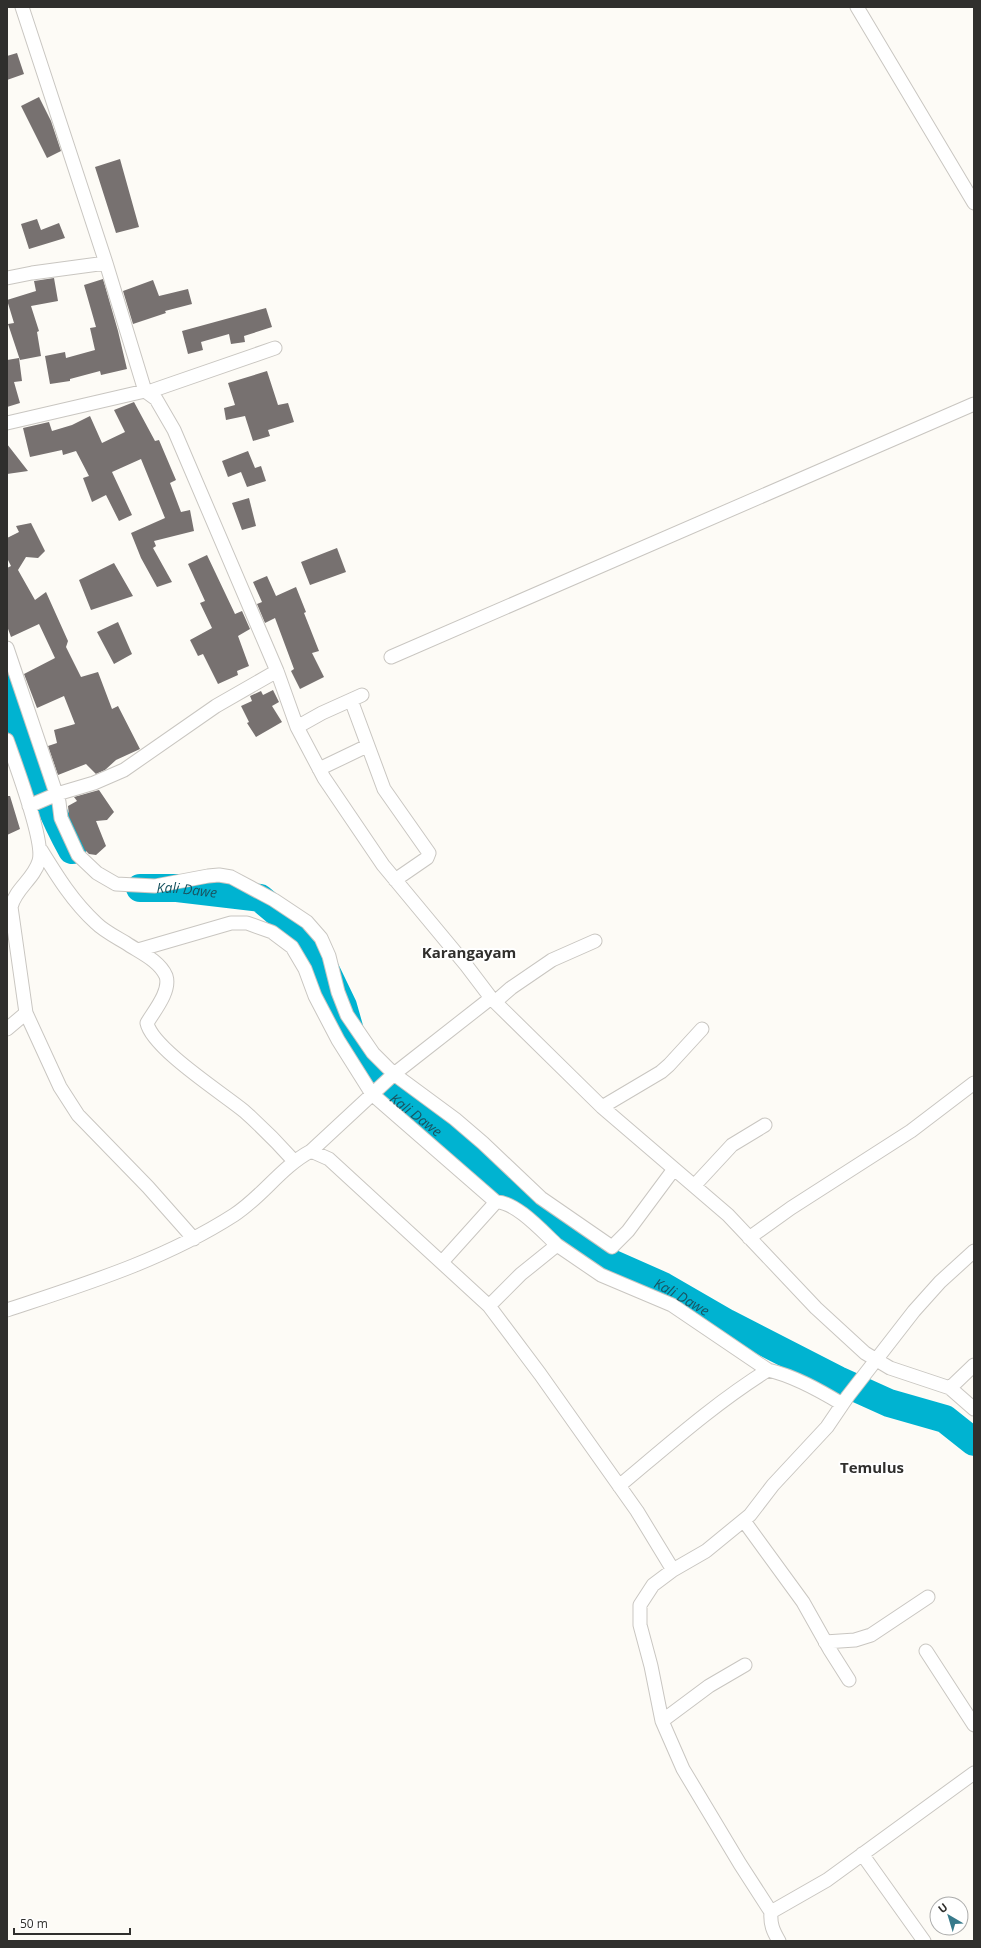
<svg xmlns="http://www.w3.org/2000/svg" width="981" height="1948" viewBox="0 0 981 1948" font-family="'Open Sans',sans-serif">
<style>
.lines{fill:none;stroke-linecap:round;stroke-linejoin:round}
.river{stroke:#00b3d1;stroke-width:28}
.building{fill:#777170}
.minor-casing{stroke:#c9c6c1;stroke-width:15}
.minor{stroke:#fff;stroke-width:13}
.labels{text-anchor:middle;stroke-width:4;stroke-linejoin:round;paint-order:stroke}
.water-label{font-size:14px;font-style:italic;fill:#195461;stroke:#fff}
.quarter-label{font-size:15px;font-weight:bold;fill:#302f2d;stroke:#fff}
</style>
<rect width="100%" height="100%" fill="#fdfbf6"/>
<g class="lines">
<!-- river -->
<g class="river">
<path d="M7,688C28,743 43,799 72,850"/>
<path id="s1" d="M140,888H177L260,898L291,924L317,952L343,1006L356,1052L382,1089L480,1164L550,1225L602,1259L663,1286L727,1323L838,1380L889,1403L945,1419L974,1442"/>
</g>
</g>
<!-- building -->
<path class="building" d="M17,53L24,74L7,80V56Z
M39,97L51,121L61,151L47,158L21,106Z
M120,159L139,227L116,233L95,167Z
M37,219L41,230L59,223L65,238L29,249L21,224Z
M54,278L58,301L31,306L39,331L37,332L41,356L20,360L8,324L14,323L7,300L36,291L34,281Z
M103,279L118,331L127,369L101,375L100,371L70,379V381L50,384L45,356L65,352L66,358L95,350L90,328L96,327L84,285Z
M153,280L159,296L188,289L192,304L165,311L166,313L133,324L123,291Z
M266,308L272,327L244,336L245,342L231,344L229,334L201,342L203,350L188,354L182,331Z
M19,358L22,381L14,382L20,403L7,407V360Z
M267,371L278,405L288,403L294,422L268,430L270,436L253,441L245,416L226,420L224,408L235,405L228,383Z
M134,402L155,441L159,440L176,480L170,483L181,512L190,510L194,531L154,541L156,546L153,548L172,582L157,587L141,558L131,533L165,518L141,459L112,472L132,515L119,521L106,495L92,502L83,478L89,476L76,451L63,455L62,450L30,457L23,428L49,422L52,431L72,425L90,416L102,443L125,432L114,410Z
M7,444L28,471L7,474Z
M248,451L255,468L261,466L266,481L247,487L241,472L228,477L222,461Z
M249,498L256,526L242,530L232,503Z
M31,523L45,551L38,558L26,557L18,570L35,600L46,592L68,641L66,647L81,677L98,672L112,709L118,706L140,749L116,760L105,770L96,774L86,764L58,775L48,746L57,743L54,730L75,724L64,696L37,708L24,674L55,658L39,624L11,637L7,626V568L11,566L7,558V538L19,532L16,526Z
M337,548L346,572L310,585L301,562Z
M207,555L235,614L242,611L250,629L238,636L249,666L237,671L238,675L218,684L203,654L198,656L190,640L212,628L200,603L205,601L188,564Z
M114,563L133,596L91,610L79,580Z
M267,576L276,596L296,587L306,612L304,613L319,651L312,653L324,677L300,689L291,671L294,669L275,618L265,623L257,604L262,602L253,582Z
M118,622L132,654L114,664L97,632Z
M273,690L279,702L272,706L282,722L256,737L247,723L249,722L241,706L252,701L250,696L261,691L263,695Z
M99,790L114,812L107,820L96,821L106,846L96,855L89,854L85,850L69,816L68,806L77,801L74,797Z
M7,796H10L20,829L7,835Z"/>
<g class="lines">
<!-- minor casing -->
<g class="minor-casing">
<path id="minor" d="M22,7L106,263L145,391
M857,7L974,203
M7,278L32,273L106,263
M148,392L275,348
M7,423L145,391L156,399L174,430L277,671L297,727L324,778L383,865L466,965L491,998L602,1107L728,1215L816,1308L865,1353L890,1368L950,1388L974,1409
M7,648L59,802L61,818L78,855L97,873L116,884L155,886L208,876L219,875L231,877L274,900L307,922L321,938L329,956L338,992L347,1015L373,1053L394,1074L455,1119L483,1143L541,1198L612,1247L628,1231L674,1169
M391,657L974,404
M351,700L384,789L429,853L427,858L395,880
M297,727L322,713L362,695
M7,740C15,763 45,842 39,861C34,879 15,889 11,907L26,1013L60,1087L78,1115L148,1187L194,1239
M319,769L367,746
M29,806L57,794L94,783L124,770L216,706L277,671
M41,850C57,876 73,902 96,923C104,931 116,937 126,943C139,952 159,960 166,976C171,991 154,1011 147,1023C152,1048 222,1093 244,1111C262,1127 278,1143 294,1161
M138,950L231,923H247L272,932L292,947L305,969L315,996L338,1040L372,1094L496,1202
M495,1002L511,988L552,960L595,941
M7,1029L26,1013
M602,1107L661,1072L669,1065L702,1029
M311,1151L394,1074L491,998
M694,1186L732,1145L765,1125
M749,1238L791,1208L911,1131L974,1083
M974,1251L940,1282L914,1311L848,1396L827,1427L773,1485L750,1515L706,1551L673,1570L653,1585L640,1605V1625L651,1666L662,1721L683,1769L740,1864L771,1912L827,1880L974,1773
M442,1262L496,1202C515,1201 543,1232 557,1245
M489,1306L521,1274L557,1245L601,1275L672,1305L768,1370
M7,1310C85,1284 164,1260 234,1215C262,1197 281,1167 311,1151L329,1159L489,1306L540,1374L637,1511L673,1570
M950,1388L974,1365
M619,1486C667,1446 715,1403 768,1370C794,1376 819,1390 842,1404
M744,1521L803,1602L830,1650L849,1680
M825,1642L855,1640L871,1635L928,1597
M926,1651L974,1725
M662,1721L709,1686L745,1665
M862,1854L924,1941
M771,1912C770,1924 773,1931 779,1941"/>
</g>
<!-- minor -->
<use href="#minor" class="minor"/>
</g>
<g class="labels">
<!-- water labels -->
<g class="water-label">
<text dy="5" stroke="none"><textPath href="#s1" startOffset="47">Kali Dawe</textPath></text>
<text dy="5" stroke="none"><textPath href="#s1" startOffset="395">Kali Dawe</textPath></text>
<text dy="5" stroke="none"><textPath href="#s1" startOffset="719">Kali Dawe</textPath></text>
</g>
<!-- quarter labels -->
<g class="quarter-label">
<text x="469" y="958">Karangayam</text>
<text x="872" y="1473">Temulus</text>
</g>
</g>
<!-- border -->
<rect width="981" height="1948" fill="none" stroke="#302f2d" stroke-width="16"/>
<!-- north arrow -->
<g transform="translate(949 1916) rotate(322)"><circle r="19" fill="#ffffff" stroke="#acacab"/>
<path d="M0-3L7 15L0 10L-7 15Z" fill="#377a8b"/>
<text y="-6" font-size="11" font-weight="bold" text-anchor="middle" fill="#302f2d">U</text>
</g>
<!-- scale -->
<path d="M14 1928v6h116v-6" fill="none" stroke="#302f2d" stroke-width="2"/>
<text x="20" y="1928" font-size="12" fill="#302f2d" stroke="#ffffff" stroke-width="3" paint-order="stroke">50 m</text>
</svg>
